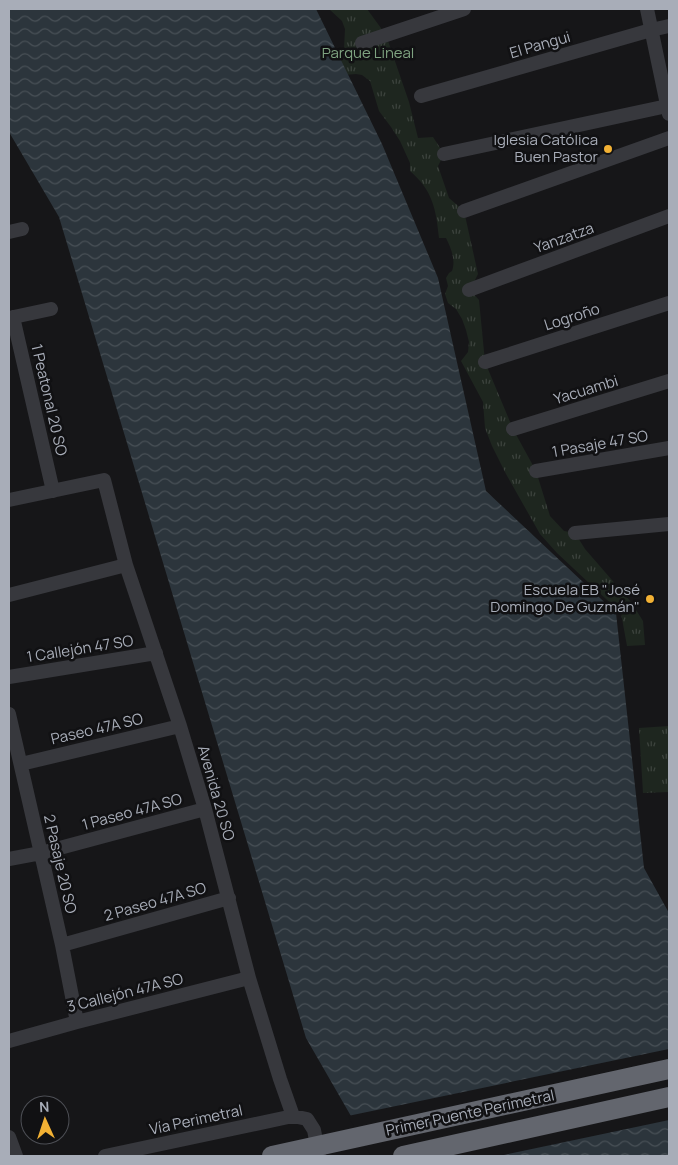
<svg xmlns="http://www.w3.org/2000/svg" width="678" height="1165" viewBox="0 0 678 1165" font-family="Manrope,sans-serif">
<style>
.grass{fill:url(#grass-tufts)}
.water{fill:url(#water-waves)}
.pier{fill:#161618}
.lines{fill:none;stroke-linecap:round;stroke-linejoin:round}
.minor{stroke:#37383d;stroke-width:14}
.highway{stroke:#63666e;stroke-width:20}
.highway-bridge{stroke:#63666e;stroke-width:20}
.poi-dot{fill:#f2b134;stroke:#111113;stroke-width:2}
.labels{text-anchor:middle;stroke-width:5;stroke-linejoin:round;paint-order:stroke}
.street-label{font-size:15px;fill:#a8adb8;stroke:#111113}
.park-label{font-size:15px;fill:#7fa381;stroke:#111113}
.poi-label{font-size:15px;fill:#a8adb8;stroke:#111113;text-anchor:end}
</style>
<defs>
<pattern id="grass-tufts" width="24" height="20" patternUnits="userSpaceOnUse" patternTransform="scale(1.25)"><rect width="24" height="20" fill="#1e261f"/><path d="M3 7l-1-3M5 7V3M7 7l1-3M15 17l-1-3M17 17v-4M19 17l1-3" fill="none" stroke="#3c433d"/></pattern>
<pattern id="water-waves" width="16" height="10" patternUnits="userSpaceOnUse" patternTransform="scale(1.25)"><rect width="16" height="10" fill="#2c353c"/><path d="M0 5q4-4 8 0t8 0" fill="none" stroke="#485056"/></pattern>
</defs>
<rect width="100%" height="100%" fill="#161618"/>
<!-- grass -->
<path class="grass" d="M329,9H367L386,35L409,102L418,138L433,137L444,154L438,166L449,198L464,211L478,274L470,290L479,300L485,362L513,429L536,471L550,516L564,531L575,533L585,549L631,602L643,621L645,645L627,646L621,613L557,553L540,534L506,474L492,446L485,428L483,402L461,361L468,352L469,342L466,330L462,319L456,309L448,303L445,294L448,286L446,278L449,273L452,271C456,260 451,248 446,238H439C436,209 433,191 410,171V163L400,141L391,127L379,111L370,81L362,75L356,74L344,75L336,61L344,49L345,29L342,21Z
M669,726V792L643,793L639,728Z"/>
<!-- water -->
<path class="water" d="M9,9H316L382,144L438,278L486,491L616,613L644,868L669,913V1156H374L306,1038L59,217L9,132Z"/>
<!-- pier -->
<path class="pier" d="M669,1049V1120L499,1156H371L348,1116Z"/>
<g class="lines">
<!-- minor -->
<path class="minor" d="M647,9L669,114
M362,43L464,9
M421,96L651,30L669,26
M444,154L667,106
M464,211L669,138
M9,232L22,229
M469,290L669,216
M13,317L53,491
M9,318L51,309
M485,362L669,303
M513,429L669,381
M536,471L669,448
M9,500L104,480L126,565L180,726L205,809L249,978L280,1079L293,1116
M575,533L669,524
M9,595L126,565
M9,677L156,653
M9,714L62,945L77,1022
M21,764L180,726
M9,859L41,853L205,809
M62,945L229,898
M9,1041L77,1022L249,978
M9,1137L16,1156
M105,1156L293,1116L307,1119L314,1130L319,1156"/>
<!-- highway -->
<path class="highway" d="M403,1156L669,1097"/>
<!-- highway-bridge -->
<path class="highway-bridge" d="M272,1156L669,1069"/>
</g>
<!-- markers -->
<g class="poi-dot">
<circle cx="608" cy="149" r="5"/>
<circle cx="650" cy="599" r="5"/>
</g>
<g class="labels">
<!-- street labels -->
<g class="street-label">
<text transform="translate(540 45) rotate(-16)" y="5">El Pangui</text>
<text transform="translate(564 238) rotate(-20)" y="5">Yanzatza</text>
<text transform="translate(572 317) rotate(-18)" y="5">Logroño</text>
<text transform="translate(586 390) rotate(-17)" y="5">Yacuambi</text>
<text transform="translate(49 400) rotate(77)" y="5">1 Peatonal 20 SO</text>
<text transform="translate(600 444) rotate(-10)" y="5">1 Pasaje 47 SO</text>
<text transform="translate(80 649) rotate(-9)" y="5">1 Callejón 47 SO</text>
<text transform="translate(97 729) rotate(-13)" y="5">Paseo 47A SO</text>
<text transform="translate(216 793) rotate(74)" y="5">Avenida 20 SO</text>
<text transform="translate(132 812) rotate(-15)" y="5">1 Paseo 47A SO</text>
<text transform="translate(60 864) rotate(77)" y="5">2 Pasaje 20 SO</text>
<text transform="translate(155 902) rotate(-16)" y="5">2 Paseo 47A SO</text>
<text transform="translate(125 993) rotate(-14)" y="5">3 Callejón 47A SO</text>
<text transform="translate(470 1113) rotate(-12)" y="5">Primer Puente Perimetral</text>
<text transform="translate(196 1120) rotate(-12)" y="5">Vía Perimetral</text>
</g>
<!-- park labels -->
<g class="park-label">
<text x="368" y="58">Parque Lineal</text>
</g>
<!-- poi labels -->
<g class="poi-label">
<text x="598" y="145">Iglesia Católica<tspan x="598" dy="17">Buen Pastor</tspan></text>
<text x="640" y="595">Escuela EB "José<tspan x="640" dy="17">Domingo De Guzmán"</tspan></text>
</g>
</g>
<!-- border -->
<rect width="678" height="1165" fill="none" stroke="#a8adb8" stroke-width="20"/>
<!-- north arrow -->
<g transform="translate(45 1120) rotate(357)"><circle r="24" fill="#111113" stroke="#4d4f55"/>
<path d="M0-4L9 19L0 12L-9 19Z" fill="#f2b134"/>
<text y="-8" font-size="14" font-weight="bold" text-anchor="middle" fill="#a8adb8">N</text>
</g>
</svg>
